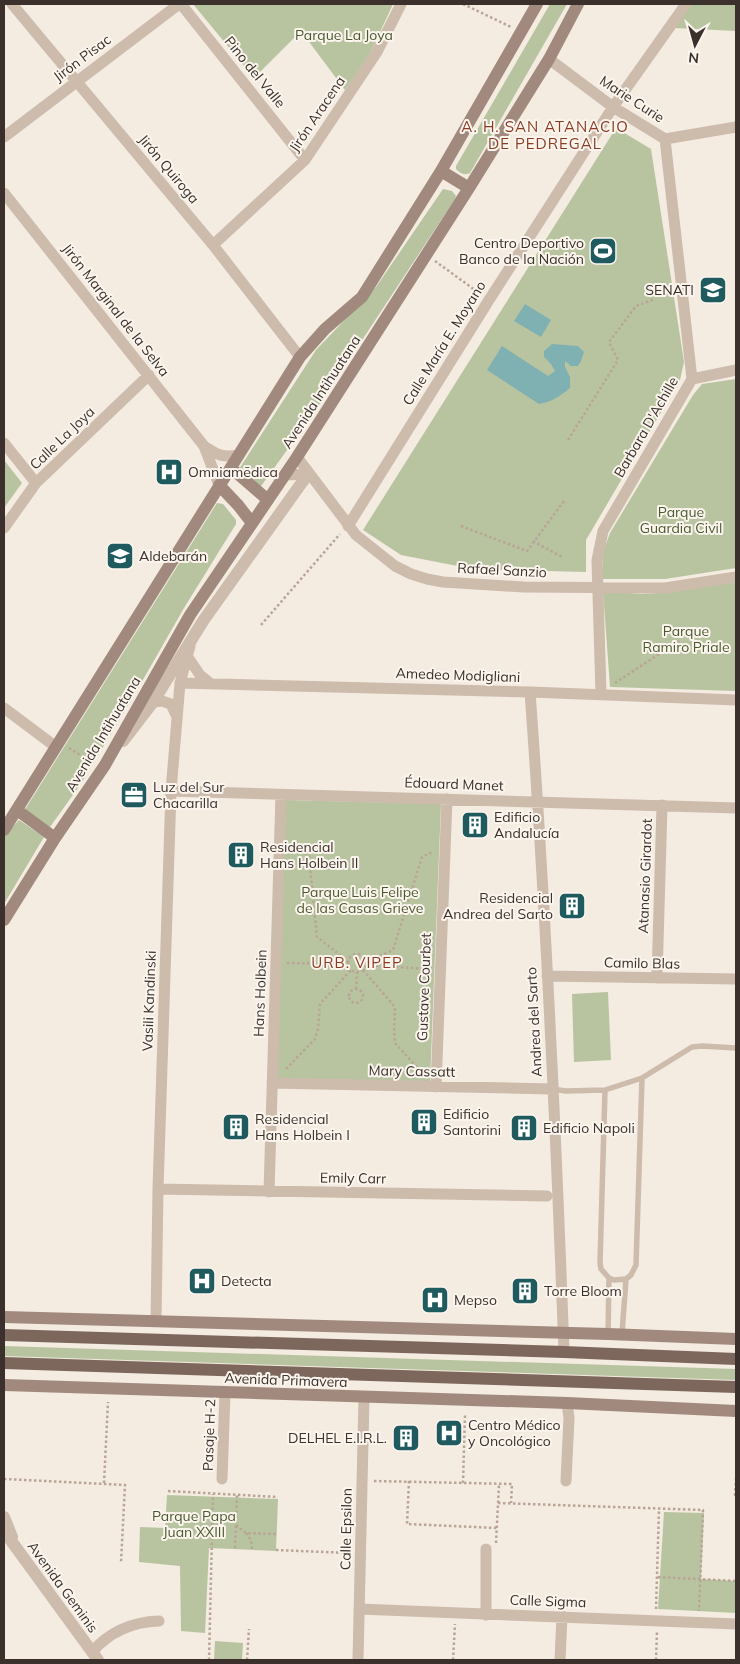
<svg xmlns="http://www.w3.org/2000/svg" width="740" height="1664" viewBox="0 0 740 1664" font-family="Mulish,sans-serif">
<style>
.green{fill:#b8c4a0}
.water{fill:#7fb0b2}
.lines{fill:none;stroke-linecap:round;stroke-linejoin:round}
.path{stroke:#b9a596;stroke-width:2.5;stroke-dasharray:2.5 2.5;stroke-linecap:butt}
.service{stroke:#cdbbac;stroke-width:5.5}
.minor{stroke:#cdbbac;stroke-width:11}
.tertiary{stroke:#cdbbac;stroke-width:12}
.secondary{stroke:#a18a7d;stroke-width:12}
.primary{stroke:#7d675c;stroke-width:12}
.labels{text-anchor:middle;stroke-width:4;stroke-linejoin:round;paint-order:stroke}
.park-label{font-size:14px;fill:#4a5a2e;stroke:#fbf5ee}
.street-label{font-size:14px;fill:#3b302b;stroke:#fbf5ee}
.poi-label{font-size:14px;fill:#3b302b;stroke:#fbf5ee;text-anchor:start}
.neighbourhood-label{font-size:15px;letter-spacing:1px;fill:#8c3b22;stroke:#fbf5ee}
</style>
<rect width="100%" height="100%" fill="#f4ebe1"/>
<!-- green -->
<path class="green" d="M193,4H393L369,56L345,90L301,31L254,78Z
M550,4H567L470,173C464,176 460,173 456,169V166Z
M691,4H736V31L674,28Z
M616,128L651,149L684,362L680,380L586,540V572L473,569L401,555L363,530Z
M443,189L452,191L456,196L455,199L318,407L259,489L239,469L316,350L376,287Z
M736,379V568L665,579H602L603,552L610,533L693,395L702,384Z
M4,460L22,483L4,508Z
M217,503L223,504L236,520V524L184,608L132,699L80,785L50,827L24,811Z
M736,580V691L610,687L603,591L641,594L660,593Z
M286,800L441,804L430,1082L276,1078Z
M19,820L44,837L4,904V837Z
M608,992L611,1060L574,1062L572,994Z
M4,1346L736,1369V1380L4,1356Z
M167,1495L278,1499L276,1551L209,1548L205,1633L181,1631L180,1566L139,1562L140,1527L165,1528Z
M664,1512L704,1513L701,1579L736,1581V1613L658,1609Z
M215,1641L243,1643L242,1660H214Z"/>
<!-- water -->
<path class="water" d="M525,304L551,320L541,337L514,321Z
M552,344L578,346L584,352L581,361L578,366H571L565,361V367L570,377V388C560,396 552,402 539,404L487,370L502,346L548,376L555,371L551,364L544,357V351Z"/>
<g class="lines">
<!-- path -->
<path class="path" d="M463,4L511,27
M435,261L479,293
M568,440L618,360L609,342L636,306L655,299
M461,526L527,551L564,501
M533,541L562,557
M261,625L340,534
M615,683L679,641
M69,748L92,762
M292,845L309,856L317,937L348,961
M348 963a9 9 0 1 1 18 0a9 9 0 1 1-18 0Z
M366,962L393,950L422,857L432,852
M287,963L348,964
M366,965L429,969
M363,970L395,1007L394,1032L395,1043L423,1074
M349 996a7 7 0 1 1 14 0a7 7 0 1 1-14 0Z
M356,989L357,972
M286,1069L315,1039L318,1029L320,1004L351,970
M736,1478L735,1495H736
M4,1479L125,1485L121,1562
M374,1481L512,1484L511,1503
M409,1481L407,1524L497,1528
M104,1483L108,1402
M463,1483L465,1415
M168,1491L278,1497
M498,1503L703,1510L699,1611
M236,1525L246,1533L276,1534
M246,1533L251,1540L252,1549
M496,1543L499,1484
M235,1548L237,1495
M276,1550L349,1553
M658,1577L736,1581
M656,1609L659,1509
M209,1660L213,1494
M247,1660L249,1629
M453,1660L455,1624
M656,1660L657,1632"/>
<!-- service -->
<path class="service" d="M552,1089L566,1091L605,1090L642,1078L692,1047L702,1046L736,1048
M605,1090L600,1263L601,1269L609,1278L608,1334
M609,1278L614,1280L626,1279
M622,1334L626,1279L631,1275L636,1265L642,1078"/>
<!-- minor -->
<path class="minor" d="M12,4L213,245L300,357
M181,4L305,160
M549,59L613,107L665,139L736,127
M4,137L179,4
M4,193L204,446C218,455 222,458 239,455
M213,245L305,160L377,52L401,4
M692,379L736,370
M4,443L36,483
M204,446L219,485
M297,457L356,535L395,566L411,574L427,579L443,582L524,587L665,588L736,577
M285,475L308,474
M348,526L489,300L613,107L686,4
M4,528L36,483L149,375
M187,656L200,675L210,683
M180,683L530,692L736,700
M530,692C546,911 556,1132 564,1352
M601,694L597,560L603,531L692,379L665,139
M153,702L162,701L171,704L176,715
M4,708L56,747
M171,791L736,808
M547,976L736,979
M657,978L662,805
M272,1083L552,1089
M436,1087L447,799
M158,1189L547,1196
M269,1192L281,795
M156,1321L158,1189L171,791L180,683L190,646
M222,1479L225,1393
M566,1481L569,1418L567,1403
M359,1609L736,1624
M486,1615V1549
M92,1652C110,1631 132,1622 159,1621
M358,1660L364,1398
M560,1660L562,1616"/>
<!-- tertiary -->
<path class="tertiary" d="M123,741L153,702L203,621L308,474
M4,1517L12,1537
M4,1531L98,1660"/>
<!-- secondary -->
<path class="secondary" d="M441,171L469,188
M231,468L268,500
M219,485L238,505L252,523
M17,810L55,838
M4,830L300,357L325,329L362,297L441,171L537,4
M4,920L55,838L105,765L190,615L297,457L469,188L549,59L578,4
M4,1317L608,1334L736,1339
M4,1385L567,1403L736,1411"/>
<!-- primary -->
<path class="primary" d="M4,1335L564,1352L736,1359
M4,1363L736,1387"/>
</g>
<!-- icons -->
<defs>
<g id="stadium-square" transform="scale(1.4375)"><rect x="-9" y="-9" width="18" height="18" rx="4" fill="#1f5a5e" stroke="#fbf5ee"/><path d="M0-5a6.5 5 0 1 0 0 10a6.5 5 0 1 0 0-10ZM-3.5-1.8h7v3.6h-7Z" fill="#fff"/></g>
<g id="university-square" transform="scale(1.4375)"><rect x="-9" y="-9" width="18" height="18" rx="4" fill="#1f5a5e" stroke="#fbf5ee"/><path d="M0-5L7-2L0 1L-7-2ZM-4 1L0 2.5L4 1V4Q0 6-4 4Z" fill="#fff"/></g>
<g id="hospital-square" transform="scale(1.4375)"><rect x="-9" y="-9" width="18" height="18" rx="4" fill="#1f5a5e" stroke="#fbf5ee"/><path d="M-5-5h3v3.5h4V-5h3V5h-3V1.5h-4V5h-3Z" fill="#fff"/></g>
<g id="school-square" transform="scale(1.4375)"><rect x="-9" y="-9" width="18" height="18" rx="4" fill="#1f5a5e" stroke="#fbf5ee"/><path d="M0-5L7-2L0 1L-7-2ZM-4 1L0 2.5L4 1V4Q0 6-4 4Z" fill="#fff"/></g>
<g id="office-square" transform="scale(1.4375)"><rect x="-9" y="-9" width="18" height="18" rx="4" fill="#1f5a5e" stroke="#fbf5ee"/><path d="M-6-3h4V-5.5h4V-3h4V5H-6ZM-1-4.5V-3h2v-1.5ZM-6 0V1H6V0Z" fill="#fff"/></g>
<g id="building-square" transform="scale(1.4375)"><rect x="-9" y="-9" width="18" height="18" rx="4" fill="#1f5a5e" stroke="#fbf5ee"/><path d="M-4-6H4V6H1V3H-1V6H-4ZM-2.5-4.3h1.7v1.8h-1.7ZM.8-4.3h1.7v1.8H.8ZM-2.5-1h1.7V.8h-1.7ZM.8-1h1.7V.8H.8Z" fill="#fff"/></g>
</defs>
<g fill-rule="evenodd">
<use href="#stadium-square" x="603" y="251"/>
<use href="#university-square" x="713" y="290"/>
<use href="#hospital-square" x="169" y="472"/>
<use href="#school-square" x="120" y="556"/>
<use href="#office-square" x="134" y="795"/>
<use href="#building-square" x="475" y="825"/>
<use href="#building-square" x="241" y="855"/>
<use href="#building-square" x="572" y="906"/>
<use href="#building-square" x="424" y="1122"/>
<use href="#building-square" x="236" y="1127"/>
<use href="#building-square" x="524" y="1128"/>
<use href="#hospital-square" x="202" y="1281"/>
<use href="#building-square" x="525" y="1291"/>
<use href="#hospital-square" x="435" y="1300"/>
<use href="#hospital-square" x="449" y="1433"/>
<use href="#building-square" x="406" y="1438"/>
</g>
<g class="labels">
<!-- park labels -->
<g class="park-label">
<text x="344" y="40">Parque La Joya</text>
<text x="681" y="517">Parque<tspan x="681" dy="16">Guardia Civil</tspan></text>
<text x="686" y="636">Parque<tspan x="686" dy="16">Ramiro Priale</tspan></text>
<text x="360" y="897">Parque Luis Felipe<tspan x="360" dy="16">de las Casas Grieve</tspan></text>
<text x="194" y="1521">Parque Papa<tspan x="194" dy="16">Juan XXIII</tspan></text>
</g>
<!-- street labels -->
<g class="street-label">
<text transform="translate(82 58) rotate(-37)" y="5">Jirón Pisac</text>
<text transform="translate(255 72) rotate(51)" y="5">Pino del Valle</text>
<text transform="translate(632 99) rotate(33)" y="5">Marie Curie</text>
<text transform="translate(317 114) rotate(-56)" y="5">Jirón Aracena</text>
<text transform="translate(169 169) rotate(50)" y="5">Jirón Quiroga</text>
<text transform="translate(116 310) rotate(52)" y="5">Jirón Marginal de la Selva</text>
<text transform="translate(444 343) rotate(-58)" y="5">Calle María E. Moyano</text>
<text transform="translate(321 392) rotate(-57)" y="5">Avenida Intihuatana</text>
<text transform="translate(646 427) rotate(-60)" y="5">Barbara D'Achille</text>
<text transform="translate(62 438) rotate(-44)" y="5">Calle La Joya</text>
<text transform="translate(502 570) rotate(3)" y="5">Rafael Sanzio</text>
<text transform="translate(458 675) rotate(2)" y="5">Amedeo Modigliani</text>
<text transform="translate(103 734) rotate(-59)" y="5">Avenida Intihuatana</text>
<text transform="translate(454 784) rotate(2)" y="5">Édouard Manet</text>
<text transform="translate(645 876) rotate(-88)" y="5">Atanasio Girardot</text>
<text transform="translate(642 963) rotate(1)" y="5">Camilo Blas</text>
<text transform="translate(424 987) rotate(-88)" y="5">Gustave Courbet</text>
<text transform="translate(260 993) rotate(-88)" y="5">Hans Holbein</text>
<text transform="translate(149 1001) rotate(-88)" y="5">Vasili Kandinski</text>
<text transform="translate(534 1022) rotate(-93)" y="5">Andrea del Sarto</text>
<text transform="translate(412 1071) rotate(1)" y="5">Mary Cassatt</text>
<text transform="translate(353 1178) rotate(1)" y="5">Emily Carr</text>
<text transform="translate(286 1380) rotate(2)" y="5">Avenida Primavera</text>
<text transform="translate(209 1435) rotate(-88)" y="5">Pasaje H-2</text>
<text transform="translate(346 1529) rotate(-89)" y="5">Calle Epsilon</text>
<text transform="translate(63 1587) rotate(54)" y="5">Avenida Geminis</text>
<text transform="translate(548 1601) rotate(2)" y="5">Calle Sigma</text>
</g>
<!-- poi labels -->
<g class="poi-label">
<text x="584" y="248" text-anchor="end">Centro Deportivo<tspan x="584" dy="16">Banco de la Nación</tspan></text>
<text x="694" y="295" text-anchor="end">SENATI</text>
<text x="188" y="477">Omniamēdica</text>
<text x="139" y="561">Aldebarán</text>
<text x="153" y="792">Luz del Sur<tspan x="153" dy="16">Chacarilla</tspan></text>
<text x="494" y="822">Edificio<tspan x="494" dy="16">Andalucía</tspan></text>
<text x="260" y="852">Residencial<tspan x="260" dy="16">Hans Holbein II</tspan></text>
<text x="553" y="903" text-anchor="end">Residencial<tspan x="553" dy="16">Andrea del Sarto</tspan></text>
<text x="443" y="1119">Edificio<tspan x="443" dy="16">Santorini</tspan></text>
<text x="255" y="1124">Residencial<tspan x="255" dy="16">Hans Holbein I</tspan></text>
<text x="543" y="1133">Edificio Napoli</text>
<text x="221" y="1286">Detecta</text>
<text x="544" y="1296">Torre Bloom</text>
<text x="454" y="1305">Mepso</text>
<text x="468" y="1430">Centro Médico<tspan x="468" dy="16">y Oncológico</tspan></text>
<text x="387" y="1443" text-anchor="end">DELHEL E.I.R.L.</text>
</g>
<!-- neighbourhood labels -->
<g class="neighbourhood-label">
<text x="545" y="132">A. H. SAN ATANACIO<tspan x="545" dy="17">DE PEDREGAL</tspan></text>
<text x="357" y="968">URB. VIPEP</text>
</g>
</g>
<!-- border -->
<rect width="740" height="1664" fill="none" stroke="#3b302b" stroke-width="10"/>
<!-- north arrow -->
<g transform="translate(695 45) rotate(186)" stroke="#fbf5ee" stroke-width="4" paint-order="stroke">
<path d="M0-4L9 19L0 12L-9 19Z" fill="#3b302b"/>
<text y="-8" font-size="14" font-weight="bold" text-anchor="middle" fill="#3b302b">N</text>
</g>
</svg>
